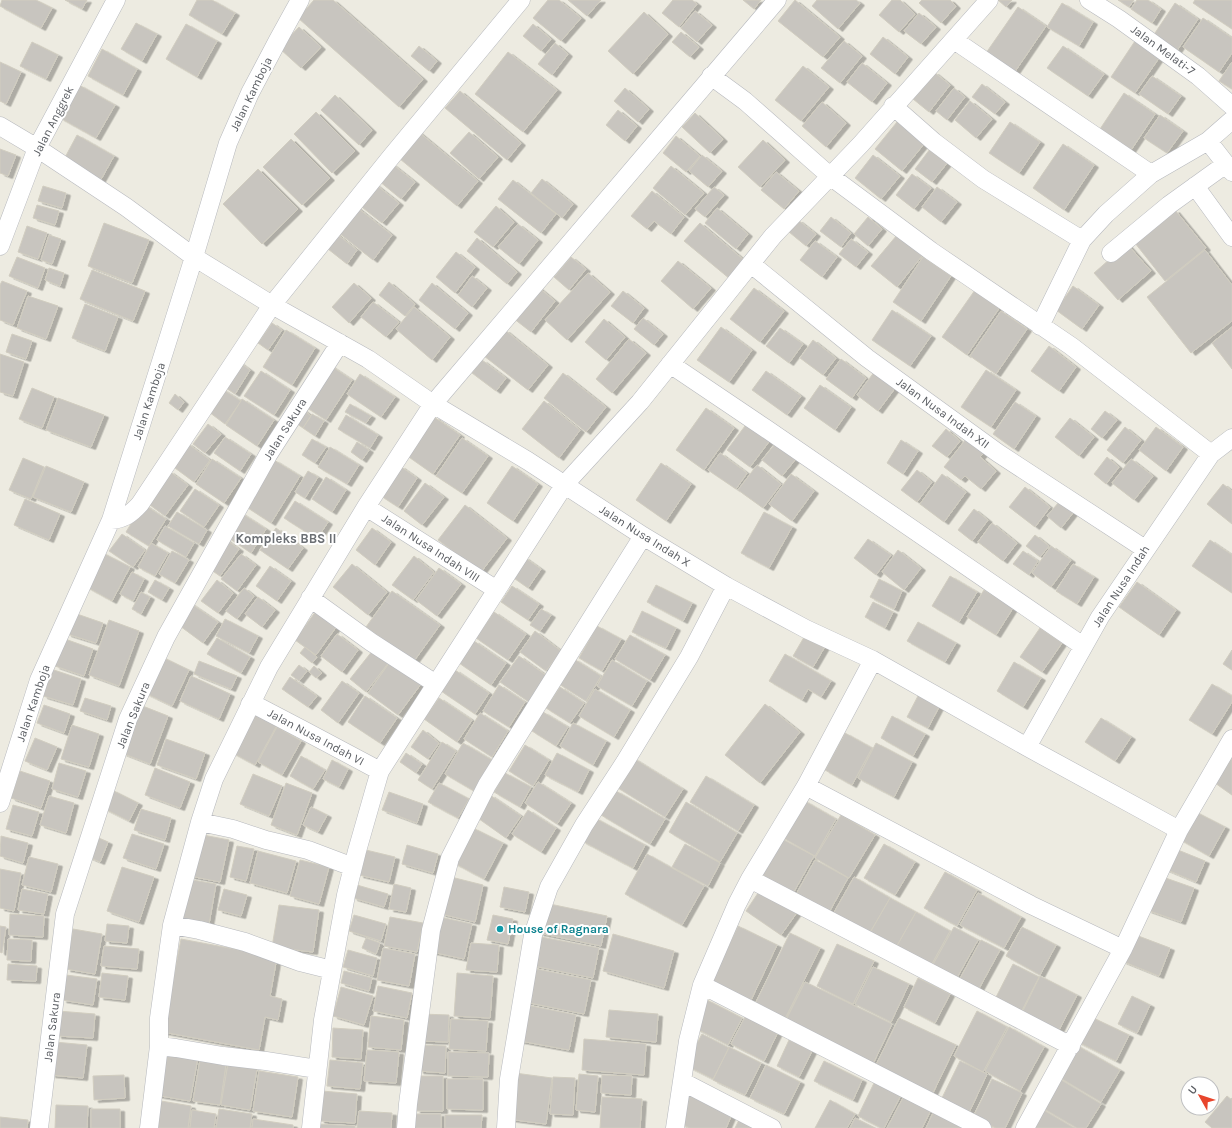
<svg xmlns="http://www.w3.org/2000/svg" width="1232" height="1128" viewBox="0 0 1232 1128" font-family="Karla,sans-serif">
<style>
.building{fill:#c8c5bf;stroke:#d1cdc0;filter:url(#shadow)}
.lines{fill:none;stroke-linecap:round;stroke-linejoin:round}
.street-casing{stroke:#b7b9be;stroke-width:19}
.street{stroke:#fff;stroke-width:18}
.culture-dot{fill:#0f9aa8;stroke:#fff;stroke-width:1.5}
.labels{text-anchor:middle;stroke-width:4;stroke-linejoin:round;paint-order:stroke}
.street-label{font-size:12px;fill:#5a5d62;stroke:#fff}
.culture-label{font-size:12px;font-weight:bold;fill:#0d838f;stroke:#fff;text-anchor:start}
.neighbourhood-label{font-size:13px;font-weight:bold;fill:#6b6f74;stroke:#fff}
</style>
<defs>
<filter id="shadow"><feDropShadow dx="4.5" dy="2.5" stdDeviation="0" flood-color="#0004"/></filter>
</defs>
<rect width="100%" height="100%" fill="#edebe1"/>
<!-- building -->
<path class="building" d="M2,0H36L52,8L41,28L0,6Z
M65,0H87L82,9Z
M197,0H212L235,13L222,34L189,15Z
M314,0H333L423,79L399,107L298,18Z
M548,0H559L581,18L561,41L533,18Z
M568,0H601L587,16Z
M673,0H692L697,4L679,27L662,13Z
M743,0H761L754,9Z
M795,0L840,37L823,57L778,21Z
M817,0H856L860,3L838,29L812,6Z
M892,0H900L915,14L899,32L879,15Z
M922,0H950L956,6L941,23L919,3Z
M998,0H1012L1006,7Z
M1118,0H1134L1129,7Z
M1137,0H1148L1161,9L1152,23L1131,9Z
M1195,0H1232V29L1193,3Z
M1062,3L1093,22L1079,46L1047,27Z
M1175,3L1198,19L1174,55L1151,39Z
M1018,7L1046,26L1014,73L986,53Z
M695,11L712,25L697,42L681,28Z
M644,12L668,34L633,74L608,51Z
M919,13L936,27L921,44L904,31Z
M1203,18L1232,38V53L1219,72L1183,47Z
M136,23L157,34L142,61L121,49Z
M186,24L217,41L197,77L166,59Z
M533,24L551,39L541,51L523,36Z
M299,27L321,47L301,68L279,48Z
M681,32L699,47L690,57L672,42Z
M883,37L908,57L895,74L870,54Z
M844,41L862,56L840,83L821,68Z
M1135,41L1159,58L1135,93L1111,77Z
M32,42L58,55L46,79L20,66Z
M555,43L568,54L552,75L538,64Z
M419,46L437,61L429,71L411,56Z
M1063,46L1104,74L1088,96L1047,68Z
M102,49L137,69L123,95L88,76Z
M508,52L557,90L523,132L475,94Z
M0,62L21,72L6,104L0,101Z
M1232,62V89L1219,81Z
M862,63L887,83L872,102L847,82Z
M803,66L829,87L801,121L775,100Z
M934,72L950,85L929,112L913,99Z
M1152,76L1181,96L1168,114L1139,94Z
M982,84L1005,102L995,114L972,97Z
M79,85L115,105L96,138L60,118Z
M625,88L649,109L638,122L614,101Z
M954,88L965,97L947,120L936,111Z
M460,91L521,143L507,160L445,108Z
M1124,93L1155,114L1129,153L1098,132Z
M335,95L372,130L359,145L321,110Z
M970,101L992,119L976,138L955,120Z
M822,102L846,123L826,147L802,126Z
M618,110L637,126L625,141L606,125Z
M316,112L355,151L332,173L294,134Z
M695,113L723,139L710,153L682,127Z
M1160,115L1183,131L1167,153L1144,138Z
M897,122L924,144L902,171L875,149Z
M1010,122L1040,142L1019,173L989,153Z
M415,129L478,181L457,206L394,154Z
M469,132L498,157L479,179L450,153Z
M77,135L114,156L99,183L62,163Z
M676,136L700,156L686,172L663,153Z
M291,139L330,178L302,205L263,167Z
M763,140L785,160L760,187L738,167Z
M1063,144L1094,165L1064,210L1033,188Z
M0,149L16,155L8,176L0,173Z
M930,149L948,162L932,182L915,169Z
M702,155L722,171L708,187L689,171Z
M873,155L900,176L881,199L855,178Z
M392,164L415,182L401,199L379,181Z
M671,166L704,193L685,215L653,188Z
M258,169L298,209L262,244L223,204Z
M776,172L799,191L784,209L761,190Z
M912,174L931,188L914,209L896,195Z
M542,179L573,204L562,218L531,193Z
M513,180L556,214L541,233L498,199Z
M375,184L399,203L382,223L358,204Z
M43,186L66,193L62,208L38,201Z
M714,187L724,195L705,217L695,209Z
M937,187L957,202L941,222L922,207Z
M652,191L684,217L671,234L654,221L647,229L631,216Z
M37,205L59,211L55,225L33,218Z
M354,205L392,235L373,260L334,229Z
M496,206L514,222L493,247L474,232Z
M717,208L748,234L736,249L705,223Z
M1175,210L1206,248L1165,281L1135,243Z
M831,217L851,233L841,247L820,231Z
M868,217L882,229L868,246L854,234Z
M798,220L816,234L806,246L789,232Z
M104,223L149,240L132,283L88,266Z
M700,223L745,261L730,279L684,241Z
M518,224L538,240L519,264L498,247Z
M27,226L47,233L38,259L18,252Z
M333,231L357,250L347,264L323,245Z
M49,235L61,239L52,264L41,260Z
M897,235L922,256L897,287L871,266Z
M477,238L517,272L507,284L467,251Z
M851,239L868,252L856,267L839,254Z
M815,241L837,257L822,277L800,260Z
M1127,244L1151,271L1118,300L1094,273Z
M1205,250L1232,285V321L1191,353L1147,297Z
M456,252L475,267L455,293L436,277Z
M17,257L45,268L38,288L9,276Z
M571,257L586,269L569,290L554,277Z
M923,257L951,276L921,321L893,302Z
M678,261L711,288L693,309L661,281Z
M49,268L64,273L60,286L45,280Z
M92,270L145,291L133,321L80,299Z
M588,273L610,292L567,340L545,320Z
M472,276L487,288L472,307L458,295Z
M2,281L27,291L13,325L0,320V285Z
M389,282L415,304L405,316L379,295Z
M354,283L371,298L349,323L332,307Z
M432,283L468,313L455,329L419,300Z
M1073,286L1099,305L1082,329L1056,310Z
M538,287L555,301L531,332L513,318Z
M754,288L784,311L760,342L730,319Z
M975,290L1000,307L967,355L942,337Z
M623,291L644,308L633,323L611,306Z
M28,296L58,306L46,339L17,328Z
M373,302L399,322L386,337L361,317Z
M85,304L118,317L105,351L72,338Z
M414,307L450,337L432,360L396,329Z
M892,310L931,336L910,366L872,340Z
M1001,311L1027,329L996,374L970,356Z
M643,318L663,334L654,345L634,329Z
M604,319L625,337L606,360L585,342Z
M272,323L282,330L268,350L258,343Z
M721,327L752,350L729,382L697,360Z
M1232,327V369L1212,343Z
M780,328L803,344L789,363L766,346Z
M286,330L315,348L292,385L263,367Z
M505,330L548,365L528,390L484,356Z
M12,334L32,341L26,359L6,352Z
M629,339L646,353L612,393L596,379Z
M813,340L836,358L823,375L800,358Z
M1049,346L1076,367L1059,391L1031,371Z
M0,354L24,362L13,396L0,392Z
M841,359L866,378L852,398L826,379Z
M482,360L506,378L496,391L472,373Z
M239,362L250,370L235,394L223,386Z
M328,364L352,380L326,420L301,404Z
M986,370L1016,390L991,427L961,407Z
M261,371L290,390L274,415L244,396Z
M766,371L801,396L787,415L752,390Z
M875,371L896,387L878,411L857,395Z
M563,373L606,407L586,432L544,398Z
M360,374L395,397L381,417L347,394Z
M820,385L851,407L835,430L804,408Z
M219,387L241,401L225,424L205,409Z
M32,388L54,397L42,428L19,419Z
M175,394L184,402L178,410L169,403Z
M58,398L104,415L91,447L46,430Z
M242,399L274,420L257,446L226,425Z
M544,401L580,430L559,458L522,429Z
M1015,402L1036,416L1014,449L993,434Z
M350,404L371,416L366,423L345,412Z
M301,408L311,416L303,428L292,420Z
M706,408L734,428L704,470L676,450Z
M1105,411L1117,420L1102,438L1091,429Z
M312,414L324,421L315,436L303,428Z
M346,415L378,435L370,448L338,429Z
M434,417L460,435L433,474L406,455Z
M1070,418L1094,437L1079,456L1055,437Z
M748,422L771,439L750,467L727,450Z
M208,424L221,434L205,453L193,444Z
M1125,427L1141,440L1123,463L1107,450Z
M1156,427L1183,447L1166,471L1139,450Z
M946,429L960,441L947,457L932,446Z
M225,437L251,454L240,471L214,453Z
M462,438L488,456L462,493L436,476Z
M312,439L326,447L315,463L302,455Z
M966,439L984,453L980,457L996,471L981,489L965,476L961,480L944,467Z
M901,440L918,451L903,474L887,463Z
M357,442L369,450L362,460L351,452Z
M187,443L210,460L194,482L171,465Z
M775,444L795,460L782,476L762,460Z
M330,447L359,465L347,484L318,467Z
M720,453L747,473L736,489L708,470Z
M1107,457L1119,467L1106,484L1094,474Z
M23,458L44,467L31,499L9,490Z
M212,459L241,478L224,503L196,484Z
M1131,459L1153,476L1134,500L1112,483Z
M274,460L300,476L271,523L245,506Z
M661,463L691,484L666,521L636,500Z
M757,465L781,484L763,508L738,490Z
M46,466L84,482L71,512L33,497Z
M400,466L417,478L398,507L381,496Z
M512,466L538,484L513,521L487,503Z
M917,470L932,482L917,502L901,490Z
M169,471L188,485L165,516L146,502Z
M308,471L318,477L305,498L295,492Z
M791,474L814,491L792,521L769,504Z
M942,474L966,492L944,522L920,504Z
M326,477L346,490L332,512L312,499Z
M425,483L444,497L422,525L404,511Z
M1223,484L1232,491V524L1207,504Z
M1025,487L1050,507L1035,527L1009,507Z
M195,489L219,505L204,527L180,511Z
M25,499L60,514L49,540L14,525Z
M295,501L328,522L317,539L284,518Z
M1059,502L1073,513L1061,528L1047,516Z
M143,504L166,519L149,546L126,532Z
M465,505L507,538L481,572L438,540Z
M974,509L988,520L972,541L958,530Z
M177,512L207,530L199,544L168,526Z
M764,512L792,527L769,568L741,553Z
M241,513L266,529L251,553L226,536Z
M992,523L1017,543L1003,561L978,542Z
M165,526L194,543L186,557L157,540Z
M276,528L303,548L288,569L260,550Z
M372,528L391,542L375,565L356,550Z
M122,534L145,550L133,567L109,551Z
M1035,535L1049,546L1040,557L1026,546Z
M225,539L239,549L220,576L207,567Z
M868,539L891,555L876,575L854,558Z
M1210,540L1232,555V593L1192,566Z
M151,543L168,553L155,576L138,567Z
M1051,546L1071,560L1051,587L1032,573Z
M898,550L921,568L904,590L882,572Z
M172,551L189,560L175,583L159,574Z
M1023,551L1038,561L1029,575L1013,564Z
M101,552L130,567L112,601L83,585Z
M241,554L256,565L237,591L221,579Z
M414,556L434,572L413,600L392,585Z
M524,557L541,569L528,588L511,576Z
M352,564L387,592L368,615L333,587Z
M1073,564L1094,577L1077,604L1056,591Z
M270,566L291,581L277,601L256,586Z
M439,568L461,584L437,616L416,600Z
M132,572L144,579L133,601L120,594Z
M950,576L977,592L959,622L932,606Z
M879,579L902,591L894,609L870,597Z
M155,580L169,588L162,600L148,592Z
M217,580L233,593L218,613L201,601Z
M1137,582L1176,610L1159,635L1119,607Z
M656,585L692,603L683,621L647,602Z
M512,586L539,604L528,620L501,602Z
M244,588L254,596L237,619L226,611Z
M984,590L1013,608L996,635L967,617Z
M392,591L440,625L414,661L366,627Z
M141,592L150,597L141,614L132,609Z
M258,597L275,610L262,627L245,614Z
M873,602L893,612L885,628L865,617Z
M190,603L218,622L203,643L176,623Z
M541,609L551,615L540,631L530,625Z
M316,611L337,626L316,655L295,640Z
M642,611L676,628L666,648L632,632Z
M494,612L526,634L508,660L476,638Z
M74,613L103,623L96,643L67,634Z
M225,619L258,636L249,653L216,636Z
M109,620L139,631L119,686L89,675Z
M918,622L956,643L945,662L907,641Z
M597,626L621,639L602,671L579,658Z
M1040,628L1062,643L1042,672L1020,657Z
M535,631L561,651L546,671L520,652Z
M807,632L827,643L813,667L793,656Z
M337,634L358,650L342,672L321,656Z
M630,635L665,655L650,680L615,659Z
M217,638L250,657L241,673L207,654Z
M65,639L93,649L84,676L55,666Z
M474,641L506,663L491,685L459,663Z
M305,647L317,657L312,663L300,653Z
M373,650L389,662L366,692L350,679Z
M1232,650V670L1223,664Z
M785,654L831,681L821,697L808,689L802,700L769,681Z
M519,656L547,676L529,702L500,682Z
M162,657L189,670L172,706L145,693Z
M574,659L601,676L586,701L559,684Z
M612,660L647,681L632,706L597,686Z
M199,661L237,676L231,689L194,674Z
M390,662L421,684L398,715L368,693Z
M1014,662L1041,678L1023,707L997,691Z
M299,665L307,671L299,681L291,675Z
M314,666L322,673L316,678L309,672Z
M51,669L81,679L73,705L43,696Z
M455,670L489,693L475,714L441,691Z
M191,676L230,694L219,719L180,701Z
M290,677L317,696L308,707L282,689Z
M342,681L359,693L338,723L321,710Z
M1212,684L1232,696V702L1212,734L1189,720Z
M499,685L525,702L509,727L483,711Z
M560,687L584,703L570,723L546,708Z
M595,689L630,710L614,737L579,716Z
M919,694L940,705L928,728L907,717Z
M365,696L397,718L380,743L348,722Z
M85,698L111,706L107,720L80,711Z
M439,698L472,720L457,742L424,719Z
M765,704L800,732L760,783L725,755Z
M44,705L70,714L64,733L37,723Z
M140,705L168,716L150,764L122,753Z
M251,711L277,725L255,765L229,751Z
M543,712L568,727L556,746L532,731Z
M480,713L508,731L492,757L464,739Z
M892,716L925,734L913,756L881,738Z
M1101,718L1131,737L1115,761L1085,742Z
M573,723L606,741L593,765L560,746Z
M72,725L99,734L89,767L61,759Z
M277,727L301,741L282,775L258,762Z
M423,730L439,743L428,759L411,747Z
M845,733L872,748L852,785L825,770Z
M35,738L57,747L47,770L25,761Z
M166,739L205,753L196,779L157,765Z
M442,742L456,751L432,789L418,780Z
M463,743L492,760L474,791L445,774Z
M876,743L912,762L894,797L858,778Z
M525,745L549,760L533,786L509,771Z
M406,753L422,764L416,773L400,762Z
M557,753L589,770L578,792L545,775Z
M301,756L325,770L313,789L290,776Z
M633,758L683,789L665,817L615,786Z
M1232,758V795L1215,783Z
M332,760L348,769L339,787L323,779Z
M59,763L86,771L78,797L52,789Z
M155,768L190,782L180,808L145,795Z
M20,771L50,781L41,808L11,798Z
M505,773L531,787L520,807L494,792Z
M253,774L282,786L269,816L240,804Z
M706,776L754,805L738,831L690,802Z
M538,782L571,803L557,824L525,803Z
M286,783L312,793L297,835L271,825Z
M439,783L469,799L458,818L428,802Z
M112,790L138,803L129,821L103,808Z
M616,791L665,819L650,844L601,815Z
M389,792L423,804L417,823L382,810Z
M490,795L521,816L506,838L475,816Z
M49,796L74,803L66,833L40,825Z
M801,799L836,819L815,856L780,836Z
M686,802L737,833L720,862L669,832Z
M13,805L39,812L32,836L6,829Z
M311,807L327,815L318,832L303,825Z
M141,809L171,818L165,840L134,830Z
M528,810L556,828L541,852L512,834Z
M1194,811L1225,827L1209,856L1179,839Z
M841,815L875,835L849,878L815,858Z
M595,818L645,845L633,868L582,841Z
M473,828L503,843L484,879L454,863Z
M132,834L164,844L156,869L123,858Z
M198,834L229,840L220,882L190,876Z
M1,836L28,843L23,863L0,856Z
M94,836L108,842L100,862L86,856Z
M780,838L814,856L791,897L758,878Z
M685,844L720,863L708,886L672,867Z
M884,844L915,862L895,895L864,878Z
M407,845L438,854L433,873L402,864Z
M237,846L254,849L246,881L230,877Z
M1173,848L1205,861L1196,882L1165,869Z
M366,850L395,857L389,882L359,875Z
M258,851L296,861L287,893L250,883Z
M647,854L704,886L682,925L625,894Z
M29,857L58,864L51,892L22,885Z
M300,860L329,867L319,904L290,896Z
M815,860L848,878L827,916L794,898Z
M122,867L154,877L139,922L107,911Z
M0,869L21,873L14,911L0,908Z
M945,872L977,890L957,926L924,908Z
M1160,876L1194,888L1181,922L1147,910Z
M451,877L483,885L475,922L441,914Z
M854,877L890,898L868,936L832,916Z
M187,879L216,884L209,924L180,919Z
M394,884L411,888L406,912L389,909Z
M357,885L388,894L384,907L353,898Z
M504,887L529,892L525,912L500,907Z
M762,887L798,911L781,935L746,911Z
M22,889L48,894L44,914L18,910Z
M224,889L247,895L241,916L218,910Z
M978,893L1021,917L1004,948L960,925Z
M890,898L916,912L894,951L868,936Z
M545,903L607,916L601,946L539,933Z
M279,905L319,910L313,952L272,947Z
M916,912L950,931L929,969L894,951Z
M10,914L44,916L43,937L9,935Z
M354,915L386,924L381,941L349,931Z
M493,915L513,919L508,944L487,940Z
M390,917L423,923L417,952L384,946Z
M440,917L472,924L464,959L432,952Z
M107,924L129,926L127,943L105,941Z
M0,926L6,927L2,953L0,952Z
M738,926L777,945L751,1000L712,981Z
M954,927L978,940L954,983L930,970Z
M1022,927L1056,945L1040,975L1006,956Z
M73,929L102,934L95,974L66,969Z
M790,933L820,948L783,1023L753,1008Z
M613,934L674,951L664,988L603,971Z
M1133,934L1170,948L1159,976L1122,961Z
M536,936L599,948L593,978L529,965Z
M366,938L380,943L376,954L362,948Z
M8,939L32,940L31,961L7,960Z
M181,939L277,957L270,996L282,999L278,1020L265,1017L259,1050L163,1032Z
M981,940L1000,950L976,994L957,984Z
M471,943L499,945L497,972L466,970Z
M837,944L874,961L853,1004L817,986Z
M104,946L139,949L137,969L101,966Z
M383,948L415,954L409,986L377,980Z
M348,950L377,958L373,976L343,967Z
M8,964L37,966L36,981L7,980Z
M1013,964L1039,977L1019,1016L993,1003Z
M873,967L909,984L891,1022L855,1004Z
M532,968L591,980L584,1014L525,1002Z
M344,971L372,978L369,991L341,983Z
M102,973L128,976L125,1000L99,997Z
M457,973L493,976L490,1018L454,1016Z
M66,975L97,979L93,1005L62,1000Z
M1040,976L1077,995L1056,1036L1020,1017Z
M918,978L950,994L935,1023L904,1007Z
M805,982L892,1024L872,1066L784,1024Z
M378,986L412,993L407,1018L373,1011Z
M341,987L373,996L364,1025L333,1016Z
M1132,996L1150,1005L1137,1033L1118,1024Z
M707,1000L742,1018L728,1045L693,1027Z
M522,1004L576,1015L569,1050L515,1040Z
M609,1010L658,1014L656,1042L606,1037Z
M58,1011L95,1014L93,1038L57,1036Z
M977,1011L1007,1027L983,1072L954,1056Z
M422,1014L449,1015L448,1042L421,1041Z
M746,1015L778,1032L764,1061L731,1044Z
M371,1016L404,1020L401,1050L368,1047Z
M1089,1016L1129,1035L1116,1061L1076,1041Z
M899,1018L956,1045L930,1099L873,1071Z
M451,1019L488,1021L486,1051L449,1049Z
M1009,1027L1044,1047L1020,1091L985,1071Z
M333,1028L363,1030L361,1059L332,1057Z
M702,1034L729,1048L713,1079L685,1065Z
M584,1039L646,1044L644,1075L582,1070Z
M789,1040L812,1051L799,1077L777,1066Z
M55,1042L87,1045L83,1078L51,1075Z
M420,1045L446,1046L445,1073L419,1071Z
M1076,1045L1120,1070L1101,1102L1057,1076Z
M729,1047L761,1063L745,1095L713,1080Z
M367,1050L399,1052L396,1083L364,1081Z
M163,1051L198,1057L190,1101L155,1095Z
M448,1052L489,1053L488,1077L448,1076Z
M200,1060L226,1064L220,1105L193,1101Z
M330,1060L363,1063L360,1089L327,1086Z
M824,1061L862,1080L853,1100L814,1081Z
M960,1061L987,1074L967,1117L939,1104Z
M228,1064L257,1069L250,1110L221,1105Z
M766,1065L800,1082L784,1114L750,1098Z
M259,1071L298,1077L292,1117L253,1111Z
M515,1073L552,1078L546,1124L508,1119Z
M579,1074L598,1076L595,1112L576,1110Z
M124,1075L125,1098L94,1100L93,1076Z
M602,1075L632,1076L631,1095L601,1093Z
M417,1076H443V1111H416Z
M553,1077L575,1078L573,1115L550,1114Z
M1058,1078L1101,1104L1086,1128H1077L1041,1107Z
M447,1079H483V1110L447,1109Z
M992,1079L1022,1093L1005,1128H996L973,1117Z
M875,1081L901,1095L884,1128H881L858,1116Z
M322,1091L357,1094L355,1123L320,1121Z
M691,1092L733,1112L726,1128H690L677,1122Z
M904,1096L931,1110L922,1128H887Z
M1227,1096L1232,1100V1128H1212L1205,1122Z
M602,1097L642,1099L640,1128H600Z
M155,1100L191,1106L188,1128H150Z
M830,1100L855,1114L847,1128H815Z
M56,1105L88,1106L87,1128H55Z
M1040,1108L1074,1128H1029Z
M91,1109H120V1128H91Z
M219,1109L252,1114L250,1128H216Z
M192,1110L216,1114L214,1128H190Z
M359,1111L392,1113L391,1128H357Z
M933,1113L961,1127L960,1128H926Z
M412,1114H441V1128H411Z
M445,1115H482L481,1128H445Z
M0,1117L28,1120L27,1128H0Z
M740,1118L761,1128H735Z
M855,1118L875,1128H850Z
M253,1119L293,1125V1128H252Z
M319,1124L355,1126V1128H319Z"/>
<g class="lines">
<!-- street casing -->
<g class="street-casing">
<path id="street" d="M1089,0L1119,19L1198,76L1232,106
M954,40L1151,174
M711,76L745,101L830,176L931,251L1071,346L1211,454
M893,106L934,142L983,179L1082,240
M0,126L37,148L126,207L194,257L272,305L368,359L433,404L528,461L643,536L726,586L806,629L873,660L1027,747L1179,830
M1208,141L1232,172
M1195,186L1232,237
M0,246L37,148L116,0
M1111,253L1169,205L1226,164
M751,264L867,358L998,453L1145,549
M1040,326L1082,240L1106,214L1151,174L1208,141L1232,120
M670,364L765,428L1083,646
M366,507L497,590
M111,520C124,519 131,514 140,504L272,305L391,157L521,0
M310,598L371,642L436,684
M250,704L259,707L303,730L380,771
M1027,747L1100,617L1211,454L1232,438
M806,786L1031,905L1123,949
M0,803L39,680L111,520L194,257L228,143L250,93L278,40L300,0
M200,822L233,829L266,840L308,850L353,867
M750,879L1071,1046
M172,925L199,930L245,942L300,962L332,970
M702,985L982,1128
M159,1046L176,1048L223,1056L266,1061L317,1069
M683,1082L772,1128
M39,1128L65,914L128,719L166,637L268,455L340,343
M149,1128L159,1046V1018L172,925L200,822L214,779L269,667L366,507L433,404L777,0
M311,1128L323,1020L346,895L357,851L375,788L380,771L565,484L640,402L773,236L861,144L989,0
M406,1128L408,1104L431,930L450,858L487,785L643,536
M506,1128L509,1079L533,935L549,887L584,825L625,762L689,657L726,586
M675,1128L688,1041L702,985L737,904L750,879L806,786L873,660
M1025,1128L1123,949L1179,830L1232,739"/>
</g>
<!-- street -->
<use href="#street" class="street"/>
</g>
<!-- markers -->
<circle class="culture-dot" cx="500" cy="929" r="4"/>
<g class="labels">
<!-- street labels -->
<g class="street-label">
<text transform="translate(1163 50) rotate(36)" y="4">Jalan Melati-7</text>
<text transform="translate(251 94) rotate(-64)" y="4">Jalan Kamboja</text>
<text transform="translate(53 121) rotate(-63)" y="4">Jalan Anggrek</text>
<text transform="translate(149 401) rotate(-72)" y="4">Jalan Kamboja</text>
<text transform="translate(943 413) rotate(36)" y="4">Jalan Nusa Indah XII</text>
<text transform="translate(285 429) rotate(-58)" y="4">Jalan Sakura</text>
<text transform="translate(645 536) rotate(32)" y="4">Jalan Nusa Indah X</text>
<text transform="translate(431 548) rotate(33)" y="4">Jalan Nusa Indah VIII</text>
<text transform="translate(1121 586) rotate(-57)" y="4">Jalan Nusa Indah</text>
<text transform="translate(33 703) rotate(-71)" y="4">Jalan Kamboja</text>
<text transform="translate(133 715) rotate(-68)" y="4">Jalan Sakura</text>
<text transform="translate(316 737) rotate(28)" y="4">Jalan Nusa Indah VI</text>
<text transform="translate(52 1027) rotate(-83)" y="4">Jalan Sakura</text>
</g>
<!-- culture labels -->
<g class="culture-label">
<text x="508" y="933">House of Ragnara</text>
</g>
<!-- neighbourhood labels -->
<g class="neighbourhood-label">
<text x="286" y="543">Kompleks BBS II</text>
</g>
</g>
<!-- north arrow -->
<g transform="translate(1200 1096) rotate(309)"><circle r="19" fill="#ffffff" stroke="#bdbec0"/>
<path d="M0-3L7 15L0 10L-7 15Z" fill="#e8452c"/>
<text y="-6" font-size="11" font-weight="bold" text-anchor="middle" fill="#5a5d62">U</text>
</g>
</svg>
